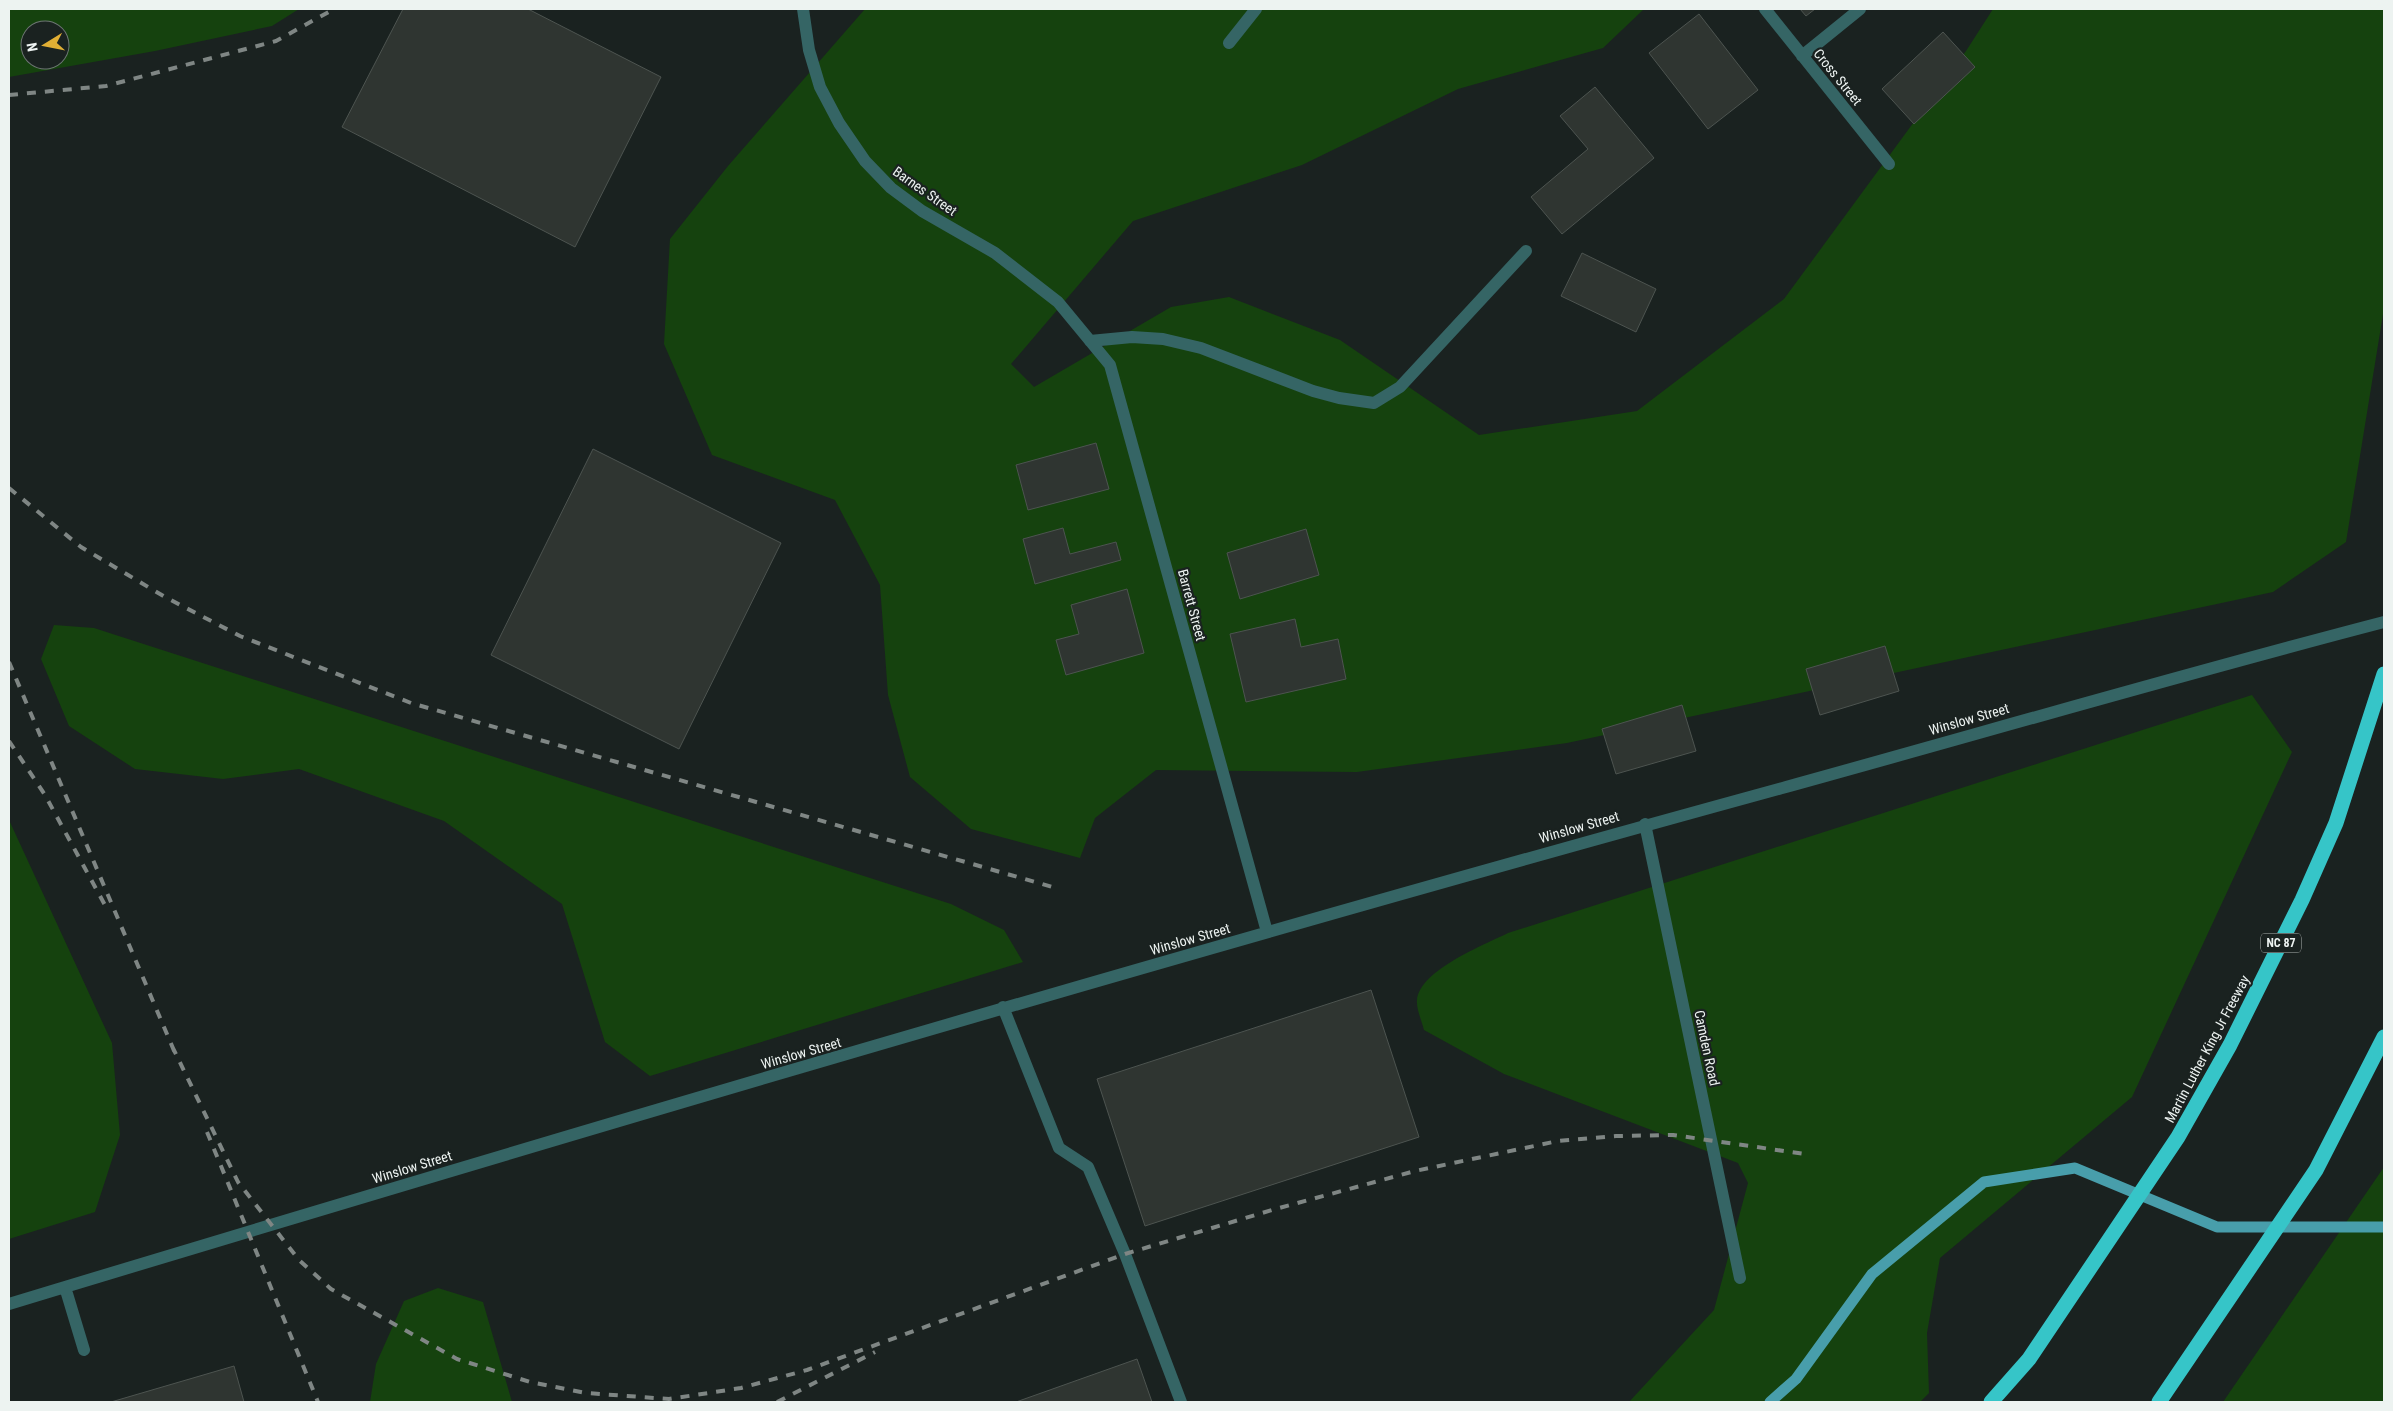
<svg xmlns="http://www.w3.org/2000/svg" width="2393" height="1411" viewBox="0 0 2393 1411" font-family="'Roboto Condensed',sans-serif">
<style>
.green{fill:#15420e;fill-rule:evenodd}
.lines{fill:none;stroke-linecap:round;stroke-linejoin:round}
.stream{stroke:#489eab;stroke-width:11}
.building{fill:#2f3531;stroke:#4d5450}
.minor{stroke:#356565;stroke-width:12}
.highway{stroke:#36c5c8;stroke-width:15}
.rail{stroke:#7f8684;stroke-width:4;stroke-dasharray:9 9;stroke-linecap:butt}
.labels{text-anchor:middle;stroke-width:4.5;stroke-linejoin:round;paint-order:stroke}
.shield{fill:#1a2220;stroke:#aeb4b2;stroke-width:1}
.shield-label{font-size:12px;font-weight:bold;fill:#edf3f1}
.street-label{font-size:14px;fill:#edf3f1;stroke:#1a2220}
</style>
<rect width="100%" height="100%" fill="#1a2220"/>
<!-- green -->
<path class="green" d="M9,9H299L272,26L155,51L9,77ZM30,30H60V60H30Z
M865,9H1644L1603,48L1458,89L1302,165L1133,221L1011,364L1034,387L1171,307L1229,297L1340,340L1479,435L1637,411L1784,299L1966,51L1993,9H2384V308L2346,542L2273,592L1567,743L1357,772L1156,770L1095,818L1080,858L971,829L910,777L888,695L880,585L835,500L712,455L664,344L670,239L728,166Z
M54,625L94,628L951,904L1004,930L1023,962L650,1076L605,1042L562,904L444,821L299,769L223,779L135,769L69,726L41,659Z
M2252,695L2292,752L2132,1097L1940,1258L1927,1333L1929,1393L1920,1402H1629L1714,1310L1748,1183L1738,1163L1504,1074L1424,1030C1422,1022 1416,1008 1417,1000C1420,970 1484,945 1508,933Z
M9,820L112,1043L120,1135L95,1212L9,1239Z
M2384,1167V1402H2223Z
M438,1288L483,1302L512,1402H370L376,1364L404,1301Z"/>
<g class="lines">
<!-- stream -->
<path class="stream" d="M1770,1402L1796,1379L1872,1274L1984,1182L2075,1168L2217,1227H2384"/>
</g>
<!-- building -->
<path class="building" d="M403,9H528L661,77L575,247L342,127Z
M1800,9H1815L1806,16Z
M1699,14L1758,90L1708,129L1649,53Z
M1943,32L1975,67L1914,124L1882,89Z
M1595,87L1654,158L1562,234L1531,197L1588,149L1560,116Z
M1582,253L1656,289L1636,332L1561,296Z
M1096,443L1109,489L1028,510L1016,465Z
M593,449L781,543L679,749L491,655Z
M1063,528L1070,554L1116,542L1121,560L1035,584L1023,539Z
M1306,529L1319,575L1240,599L1227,553Z
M1127,589L1144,653L1066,675L1056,640L1079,634L1071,605Z
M1295,619L1301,647L1338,639L1346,679L1246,702L1230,634Z
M1885,646L1899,691L1820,715L1806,669Z
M1682,705L1696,751L1616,774L1602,729Z
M1371,990L1419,1137L1145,1226L1097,1079Z
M1137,1359L1152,1402H1016Z
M234,1366L244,1402H111Z"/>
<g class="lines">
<!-- minor -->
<path class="minor" d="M803,9L809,50L820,87L839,123L865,161L891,188L922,211L995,253L1058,302L1110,365L1267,932
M1765,9L1889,164
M1229,43L1256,9
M1802,56L1860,9
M1090,341L1132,337L1163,339L1201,348L1313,391L1339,398L1374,403L1400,387L1526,251
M1645,824L1740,1278
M1003,1007L1059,1148L1088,1167L1125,1254L1181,1402
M65,1287L84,1350
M9,1304C599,1125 1191,950 1786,787C1985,732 2184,674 2384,622"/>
<!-- highway -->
<path class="highway" d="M1991,1402L2029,1359L2178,1137L2230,1045L2302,900L2336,823L2384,674
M2159,1402L2316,1170L2384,1037"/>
<!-- rail -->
<path class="rail" d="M9,95L106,86L276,41L334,9
M9,488L81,547L165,597L240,636L411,703L1056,888
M9,662L175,1053
M9,741L45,795L106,907
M172,1046L238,1182L299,1260L331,1289L457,1359L530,1382L586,1393L669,1399L741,1388L807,1370L1125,1254L1272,1210L1415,1171L1558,1141L1616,1136L1673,1135L1805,1154
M207,1132L318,1402
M777,1402L875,1352"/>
</g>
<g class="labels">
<!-- shield labels -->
<rect class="shield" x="2261" y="933.5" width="40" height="19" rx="4"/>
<g class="shield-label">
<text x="2281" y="947">NC 87</text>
</g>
<!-- street labels -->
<g class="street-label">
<text transform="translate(1838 77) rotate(51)" y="5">Cross Street</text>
<text transform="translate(925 191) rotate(35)" y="5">Barnes Street</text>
<text transform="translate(1192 605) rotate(75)" y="5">Barrett Street</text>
<text transform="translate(1969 719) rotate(-16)" y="5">Winslow Street</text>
<text transform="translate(1579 827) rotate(-16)" y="5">Winslow Street</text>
<text transform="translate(1190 939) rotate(-16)" y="5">Winslow Street</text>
<text transform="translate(1707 1048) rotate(78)" y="5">Camden Road</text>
<text transform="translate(2207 1049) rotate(-62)" y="5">Martin Luther King Jr Freeway</text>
<text transform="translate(801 1053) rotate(-16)" y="5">Winslow Street</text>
<text transform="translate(412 1167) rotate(-17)" y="5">Winslow Street</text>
</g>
</g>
<!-- border -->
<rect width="2393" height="1411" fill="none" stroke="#edf3f1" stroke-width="20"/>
<!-- north arrow -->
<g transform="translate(45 45) rotate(260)"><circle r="24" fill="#1a2220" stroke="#6e7674"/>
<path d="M0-4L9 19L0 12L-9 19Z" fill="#e1af34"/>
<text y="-8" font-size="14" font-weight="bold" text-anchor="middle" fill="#edf3f1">N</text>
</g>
</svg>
